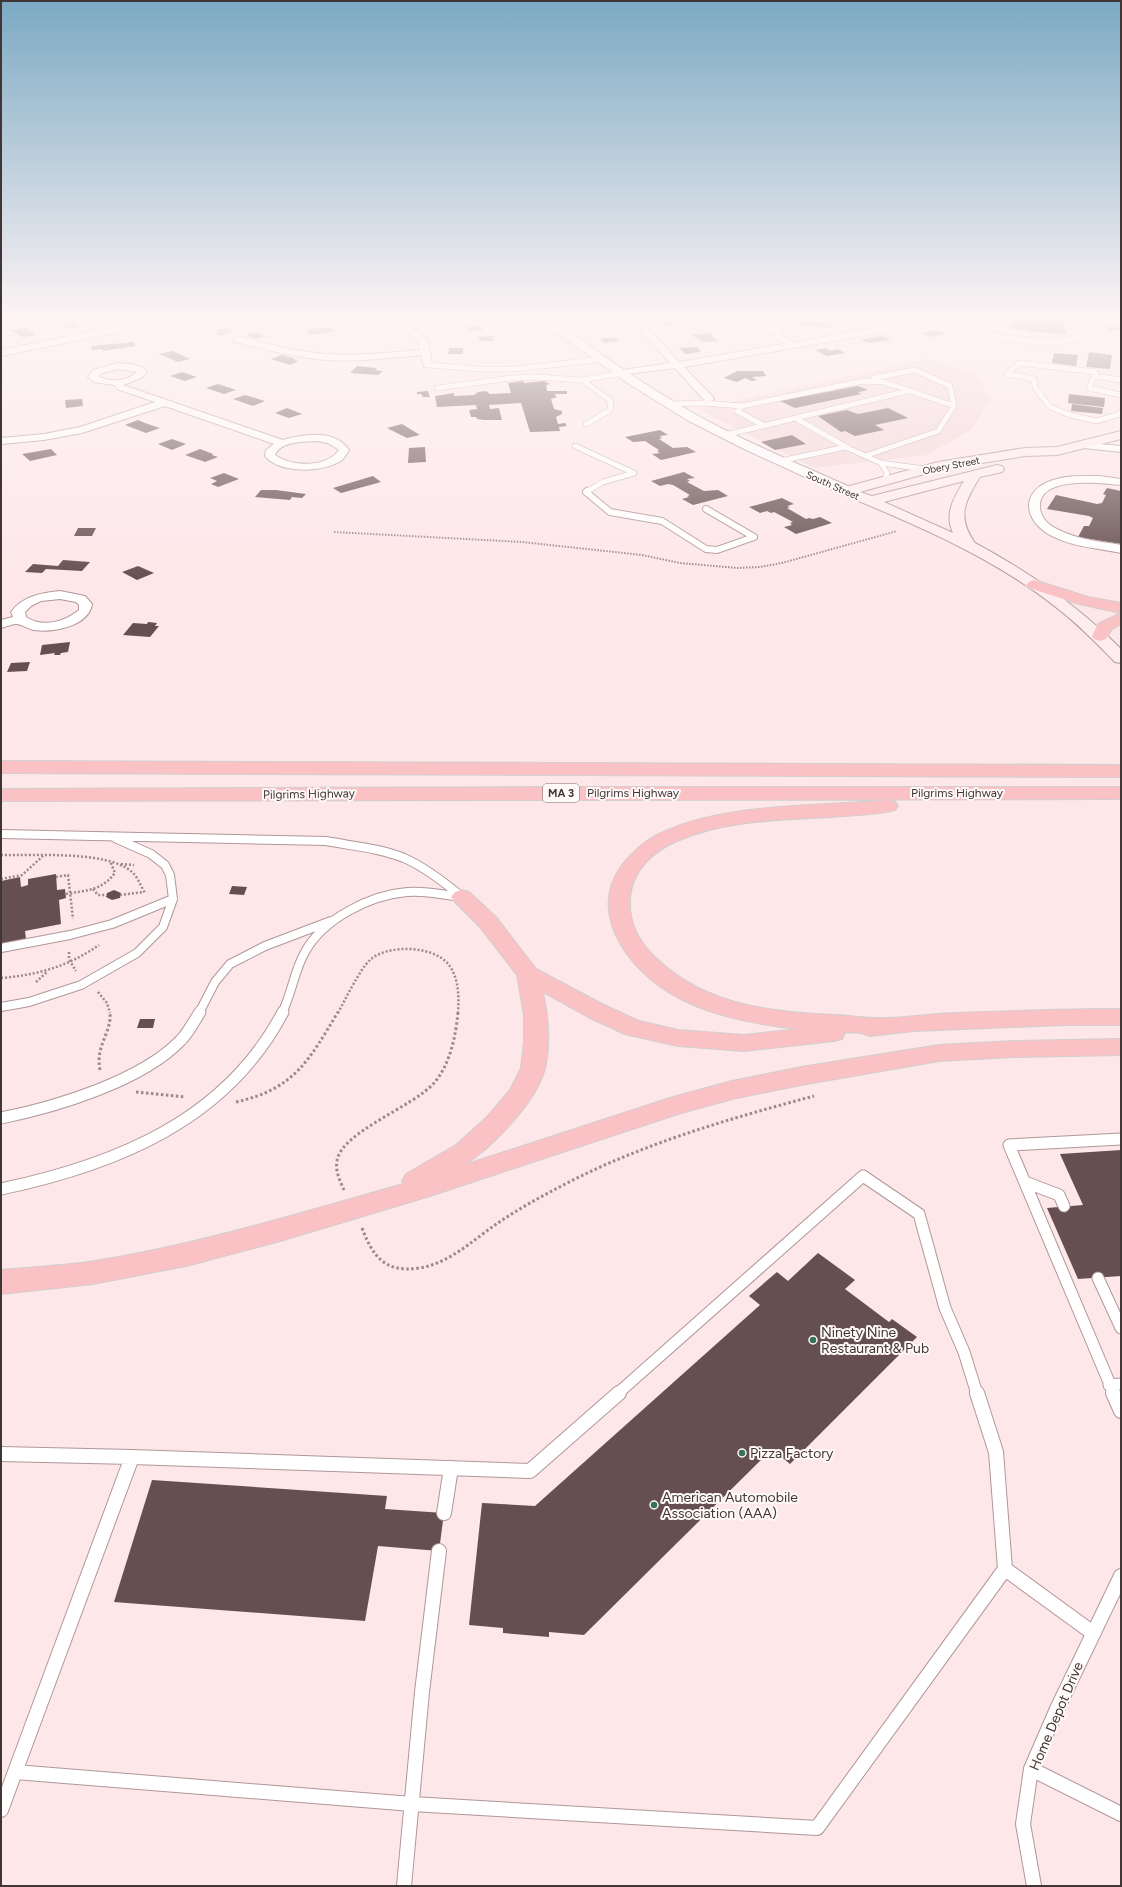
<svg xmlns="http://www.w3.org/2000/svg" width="1122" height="1887" viewBox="0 0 1122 1887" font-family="Figtree,sans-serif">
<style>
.built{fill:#f3d7d8}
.building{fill:#654f50}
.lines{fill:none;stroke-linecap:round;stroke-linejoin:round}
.service-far4-casing{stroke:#b09798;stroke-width:6}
.service-far3-casing{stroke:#b09798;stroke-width:8}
.service-far2-casing{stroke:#b09798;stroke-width:10}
.service-far1-casing{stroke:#b09798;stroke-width:13}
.service-casing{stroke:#b09798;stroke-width:16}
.minor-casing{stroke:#b09798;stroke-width:2}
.tertiary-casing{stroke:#b09798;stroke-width:2}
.secondary-casing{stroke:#b09798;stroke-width:2}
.motorway-casing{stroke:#d1cfcf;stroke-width:2}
.path-far2{stroke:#9a8a8b;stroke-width:2;stroke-dasharray:1.5 1.5;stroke-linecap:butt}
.path-far1{stroke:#9a8a8b;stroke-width:2.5;stroke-dasharray:2 2;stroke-linecap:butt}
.path{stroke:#9a8a8b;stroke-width:3;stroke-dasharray:2.5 2.5;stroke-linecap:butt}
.service-far4{stroke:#fff;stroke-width:5}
.service-far3{stroke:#fff;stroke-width:6}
.service-far2{stroke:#fff;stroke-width:8}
.service-far1{stroke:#fff;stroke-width:11}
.service{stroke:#fff;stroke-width:14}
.minor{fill:#fff;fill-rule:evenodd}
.tertiary{fill:#fff;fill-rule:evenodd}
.secondary{fill:#feedee;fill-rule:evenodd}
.motorway{fill:#fbc2c6;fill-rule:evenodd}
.poi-dot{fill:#35715b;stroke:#fff9f9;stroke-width:1.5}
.labels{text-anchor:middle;stroke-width:4;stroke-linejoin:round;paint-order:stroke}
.far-street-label{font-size:10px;fill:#403636;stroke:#fff9f9}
.shield{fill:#fff9f9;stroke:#797070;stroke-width:1}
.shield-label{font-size:11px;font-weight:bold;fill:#403636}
.street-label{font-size:12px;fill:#403636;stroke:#fff9f9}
.near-poi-label{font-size:14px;fill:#403636;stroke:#fff9f9;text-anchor:start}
.near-street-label{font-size:14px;fill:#403636;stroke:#fff9f9}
</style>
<rect width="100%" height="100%" fill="#fde7e9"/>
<!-- built -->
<path class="built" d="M926,359L976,374L991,400L971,430L927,455L814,468L698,409Z"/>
<!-- building -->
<path class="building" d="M107,317H126V318L98,323L93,320Z
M463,317L465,320L447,322L443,318Z
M596,317H601L605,321L585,323L582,320Z
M659,317H671L674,318L676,325H661Z
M1012,317H1063L1066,334L1013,330Z
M702,318H721L725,324L710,325L708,321H703Z
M69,319L80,326L67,329L56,321Z
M801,321L832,323L830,328L800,325Z
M479,325L484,330L469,331L465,327Z
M25,327L35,335L21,337L11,330Z
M332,327L334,332L309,335L307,329Z
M1106,327H1119V331L1107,330Z
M224,328L233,331L221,336L215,334L220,333L215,331Z
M937,330L945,334L930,337L922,333Z
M253,332L267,336L257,339L247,336L250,335L246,334Z
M709,333L718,341L704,342L691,335Z
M492,336L494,341H480L478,337Z
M881,336L891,340L868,343L861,340Z
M614,337L619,341L604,343L600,339Z
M134,342L135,346L102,351V349L92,350L91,346Z
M697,347L701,352L685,354L679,348Z
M449,348H463V354H448Z
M825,348L830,351L838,349L845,353L827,356L815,350Z
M173,351L190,359L178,362L159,354Z
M1089,352L1112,355L1110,369L1086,367Z
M1054,353L1078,355L1076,366L1052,363Z
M282,355L296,359L293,360L299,361L290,365L271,359Z
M357,366L377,368L375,370L383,371L378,375L350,373Z
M737,371H763L766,376L752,377L757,380L752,381L745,378L737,382L724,378Z
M182,372L197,377L185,381L170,376Z
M523,381L524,383L544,381L550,384L546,385L547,391H567V394H554L557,397L551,399L554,409L562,411V414L556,417L558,424L565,423L567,426L559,427L560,431L530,432L521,403L489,405L490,409L499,408L502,420H484L477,419L476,417H471L469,410L477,409L476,405L437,407L435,396L454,393V396L474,395L478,392L486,391L490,394L511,393L508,383Z
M218,384L236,390L224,394L206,388Z
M858,386L868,390L858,392L861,394L795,408L780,401Z
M428,391L430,397H423L421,394H417V392Z
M1069,394L1105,398L1104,407L1068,403Z
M245,395L265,401L253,406L233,399Z
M82,399L83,406L66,408L65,400Z
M1072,404L1103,408L1102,414L1071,411Z
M287,408L302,414L289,418L275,413Z
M888,408L908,418L875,425L884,430L855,436L845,431L841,432L818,416L847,410L858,414Z
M138,420L145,423L160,428L146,433L125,425Z
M402,424L420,435L407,438L387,428Z
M660,430L668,435L660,436L662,438L659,439L673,448L687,447L696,452L661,460L652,454L660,453L657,451L659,450L645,441L633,442L625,437Z
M792,435L806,444L775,450L761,442Z
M172,439L186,444L172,450L158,444Z
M425,447L426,462L408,463L409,448Z
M51,449L57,455L30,461L22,454Z
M200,449L213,454L212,455L218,457L205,462L185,455Z
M684,472L695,478L687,479L690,481L687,482L704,491L718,490L728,496L693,505L682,499L689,497L687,496L690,495L673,485L668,484L660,486L651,481Z
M224,473L239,479L218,487L211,484L217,481L210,478Z
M373,476L381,482L341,493L333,488Z
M1107,488L1121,491V544L1078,537L1084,526H1089L1093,518L1089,516L1047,509L1056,495L1097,504L1102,503L1106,495L1103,494Z
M261,490H276L306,494L302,498L292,497L290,500L255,497Z
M782,498L794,504L787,506L790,507L787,508L806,519L809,518L813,519L820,517L832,523L796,534L784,527L792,525L790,523L793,522L774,512L771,513L767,511L760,513L749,507Z
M78,528H96L92,536H74Z
M63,560L90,562L82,571L46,569L42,573L25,572L33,564L58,566Z
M138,566L154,573L137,580L122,572Z
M148,622L157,623L155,626H159L150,637L123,635L133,623L147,624Z
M70,642L68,652L61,653L60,655H54L55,653L40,655L42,645Z
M30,662L27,671L7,672L11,663Z
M56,874L57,890L65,889L66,898L59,900L61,924L25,931L26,939L1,944V881L20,877L21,887L28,885V879Z
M232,886L247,887L244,895L229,894Z
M114,890L121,893L120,898L112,900L106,897L107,893Z
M140,1019H155L153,1028H137Z
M1121,1150V1276L1078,1279L1047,1208L1083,1205L1060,1154Z
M818,1253L855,1280L845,1289L889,1322L892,1319L917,1337L790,1464L772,1449L584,1635L549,1632V1637L503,1633V1628L469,1625L482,1503L535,1506L760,1305L749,1296L777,1272L788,1281Z
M152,1480L387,1496L385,1509L444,1513L439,1551L378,1546L365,1621L114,1602Z"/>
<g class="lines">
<!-- service-far4 casing -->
<g class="service-far4-casing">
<path id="service-far4" d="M989,317L988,334C1016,340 1052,348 1080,337L1082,324L1079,317
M1082,321L1121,319
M989,328L1029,334
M427,365L479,369H516L603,359
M1094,376L1121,380
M874,378L915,370L950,386L954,406
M437,388L512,378L537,377L582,380
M1121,395L1089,388L1096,372L1019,363L1007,374L1034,379L1035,388L1050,407L1070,415L1096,421L1120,414L1121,412
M671,404L704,403L742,406L863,381L884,382L954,406L938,431L865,456
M742,406L737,411L763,425
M795,418L850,449L881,463L925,469
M586,424L610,410L611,401L582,380L623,373
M725,435L908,391
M575,446L634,473L603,482L586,492
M780,461L846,447
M881,463L887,473L885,480"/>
</g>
<!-- service-far3 casing -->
<g class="service-far3-casing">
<path id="service-far3" d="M587,491L586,492L610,512L662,521L706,549L717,550L754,537L706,509"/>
</g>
<!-- service-far2 casing -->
<g class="service-far2-casing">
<path id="service-far2" d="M1,834L326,841C352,846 379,848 404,858C425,867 444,882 462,897
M1,948L70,935L112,924L173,899
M1,1007L29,1002L81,985L137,953L163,927L173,899L170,875L165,865L151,854L115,838
M199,1013L215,982L230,964L265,946L331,921
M282,1013C292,993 294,971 305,952C323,919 370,895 407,892C425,890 444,895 462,897"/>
</g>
<!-- service-far1 casing -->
<g class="service-far1-casing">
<path id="service-far1" d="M1,1118C56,1107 142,1081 181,1040C189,1032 194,1021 200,1012
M1025,1182L1059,1195L1064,1206
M1,1189C115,1165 226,1121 283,1012
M1098,1278L1121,1328
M1109,1385L1121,1384
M617,1394L863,1176L919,1214L945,1308L964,1352L977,1394
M1114,1394L1009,1145L1121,1139"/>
</g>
<!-- service casing -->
<g class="service-casing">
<path id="service" d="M1113,1393L1121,1411
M1,1454L132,1457
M444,1513L451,1468
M1005,1569L1093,1633
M1031,1769L1121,1814
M15,1772L412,1804L817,1828L1005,1569L996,1452L977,1393
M15,1772L132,1457L530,1471L619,1393
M1,1810L15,1772
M404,1886L422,1692L439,1551
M1034,1886L1023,1824L1031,1769L1057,1709L1121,1576"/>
</g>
<!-- minor casing -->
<g class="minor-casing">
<path id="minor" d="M164,317H181L177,320L1,356V350Z
M356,317C374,317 414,320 425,338C430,346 430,356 432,365L430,367H424L421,355C389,358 358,362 326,360C295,358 264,349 234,341L232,339L237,336C263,343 289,350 315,353C350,357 385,353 420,350C415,323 378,324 357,319Z
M629,317H638L679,362L784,344L750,317H760L772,327L777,317H785L779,332L794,343C811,340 912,318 920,326L916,329L896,330L684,367L713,397L714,399L709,402L705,401L675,368L620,375L618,373L623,370L670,363Z
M117,363L132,364L144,368L147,372L141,378L123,385L283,440C304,434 335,429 349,450C347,453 345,457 342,460C325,473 278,474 265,456L266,450L274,444L165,406L82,433L44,440L1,444V438L44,434L80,427L155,402L117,389L114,385L94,382L88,377L93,370ZM117,369L137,372C128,381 109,383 98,376L100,374ZM316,441L328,443L339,450C326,468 292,467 275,455C280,441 304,442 316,441Z
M1079,442L1121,446V452L1075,447L1074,445L1075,443Z
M1099,476L1121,479V485C1102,483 1037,475 1040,508C1041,519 1050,526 1059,530C1078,540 1100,541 1121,545V553C1098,548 1071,547 1050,535C1022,519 1021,490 1053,480C1068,475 1084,476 1099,476Z
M60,591L85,596L92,604C89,626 53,633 34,630C29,629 21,624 16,624C11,624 6,627 1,628V620L13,617L11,612C23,596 41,593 60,591ZM60,599L76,602L79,605V610C64,622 43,628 26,617L25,612L31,606L41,601Z"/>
</g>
<!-- tertiary casing -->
<g class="tertiary-casing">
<path id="tertiary" d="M535,317H547C596,350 643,385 695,414C745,442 799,464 852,488L854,491L852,494H842L744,449L687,420L629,384Z"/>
</g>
<!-- secondary casing -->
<g class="secondary-casing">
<path id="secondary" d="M1121,431V439L1057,455L1025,456L939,470L860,492L872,496L997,465L1002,466L1004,469L1002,472L980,477C964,502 957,518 975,543C1029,572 1077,605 1121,649V663L1115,662C1096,643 1078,624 1057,608C993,557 916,525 842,494L840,491L842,488L938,462L1025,448L1057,447ZM964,481C954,497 944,514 953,533L884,502Z"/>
</g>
<!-- motorway casing -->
<g class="motorway-casing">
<path id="motorway" d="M1034,580L1088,597L1121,603V613L1079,604L1029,588L1026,585L1029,582Z
M1121,613V624L1111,630L1106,639L1100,641L1094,639L1092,636L1098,624Z
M1,761L1121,765V777L1,773Z
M556,787H1121V799L1,801V789Z
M888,800L895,802L898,806L895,810C875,815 852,815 832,817C780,820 725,820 677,841C653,851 633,870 630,897C628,922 639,943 658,960C708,1006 771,1012 836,1015C853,1016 871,1019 887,1018C910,1017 933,1014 955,1013C1010,1011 1066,1009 1121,1009V1025H1063L914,1031L870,1036L861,1033L845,1032L842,1039L834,1041L744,1051L678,1046L625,1034L588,1017L543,992C548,1016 551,1043 545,1068C537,1101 493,1147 464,1165L673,1097L732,1081L801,1067L939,1045L1014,1041L1121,1039V1055L1014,1057L939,1061L801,1085L732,1099L678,1114L430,1196L277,1242L186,1266L93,1284L1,1294V1270C32,1267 64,1266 95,1261C200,1244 301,1213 403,1184L402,1181L406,1174L456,1145L487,1117L510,1090L521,1068L524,1042V1015L517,975L480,927L455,902L451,897L455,892L462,890L469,892L496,917L536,969L604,1005L639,1021L678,1030L744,1035L799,1029C761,1025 720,1018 685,1001C637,979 583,918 622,865C631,854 641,844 653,837C717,802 816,807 888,800Z"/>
</g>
<!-- path-far2 -->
<path class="path-far2" d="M334,532L522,542L642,555L680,563L737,568L760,567L782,563L897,531"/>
<!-- path-far1 -->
<path class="path-far1" d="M1,855C34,856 107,850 132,872C138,877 141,887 145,893
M121,864L134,865
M56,877L68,875L73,919
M1,879L22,875L43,856
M93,889L98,895H106
M66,894C87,890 101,891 115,873L110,861
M120,895L143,892
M69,952V959L76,971
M1,978C38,975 69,966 99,945
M36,982L47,972
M98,992L107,1003L110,1013
M338,1013C345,1000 360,969 370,960C387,944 434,945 449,965C459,979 459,996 458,1013"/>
<!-- path -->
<path class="path" d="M100,1070C95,1045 112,1033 110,1012
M136,1092L185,1097
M236,1102C295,1089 309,1060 338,1012
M344,1190C340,1181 335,1171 337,1161C341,1132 413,1107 434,1083C450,1065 456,1035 458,1012
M362,1228C373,1257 385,1273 419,1268C449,1264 474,1239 498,1223C521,1207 546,1194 571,1181C648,1142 732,1118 814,1096"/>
<!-- service-far4 -->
<use href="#service-far4" class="service-far4"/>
<!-- service-far3 -->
<use href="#service-far3" class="service-far3"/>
<!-- service-far2 -->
<use href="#service-far2" class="service-far2"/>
<!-- service-far1 -->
<use href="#service-far1" class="service-far1"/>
<!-- service -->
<use href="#service" class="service"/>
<!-- minor -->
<use href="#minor" class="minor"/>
<!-- tertiary -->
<use href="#tertiary" class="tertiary"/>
<!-- secondary -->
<use href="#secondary" class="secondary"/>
<!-- motorway -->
<use href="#motorway" class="motorway"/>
</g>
<!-- sky -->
<linearGradient id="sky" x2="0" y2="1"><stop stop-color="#7ba9c3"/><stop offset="0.55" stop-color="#fef4f5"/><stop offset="1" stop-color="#fef4f5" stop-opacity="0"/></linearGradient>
<rect width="1122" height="581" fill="url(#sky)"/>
<!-- markers -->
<g class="poi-dot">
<circle cx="813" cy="1340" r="4"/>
<circle cx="742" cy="1453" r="4"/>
<circle cx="654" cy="1505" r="4"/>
</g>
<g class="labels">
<!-- far-street labels -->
<g class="far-street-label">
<text transform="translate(951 465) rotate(-11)" y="4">Obery Street</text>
<text transform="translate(833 485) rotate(24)" y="4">South Street</text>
</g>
<!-- shield labels -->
<rect class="shield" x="543" y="784" width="36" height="18" rx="3"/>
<g class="shield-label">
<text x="561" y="797">MA 3</text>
</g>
<!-- street labels -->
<g class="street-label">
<text x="633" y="797">Pilgrims Highway</text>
<text x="957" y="797">Pilgrims Highway</text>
<text transform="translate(309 794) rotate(-1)" y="4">Pilgrims Highway</text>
</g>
<!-- near-poi labels -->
<g class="near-poi-label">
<text x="821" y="1337">Ninety Nine<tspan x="821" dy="16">Restaurant &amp; Pub</tspan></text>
<text x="750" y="1458">Pizza Factory</text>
<text x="662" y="1502">American Automobile<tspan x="662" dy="16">Association (AAA)</tspan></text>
</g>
<!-- near-street labels -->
<g class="near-street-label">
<text transform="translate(1056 1716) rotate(-67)" y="5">Home Depot Drive</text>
</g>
</g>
<!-- border -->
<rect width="1122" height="1887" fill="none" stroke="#403636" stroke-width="4"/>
</svg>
